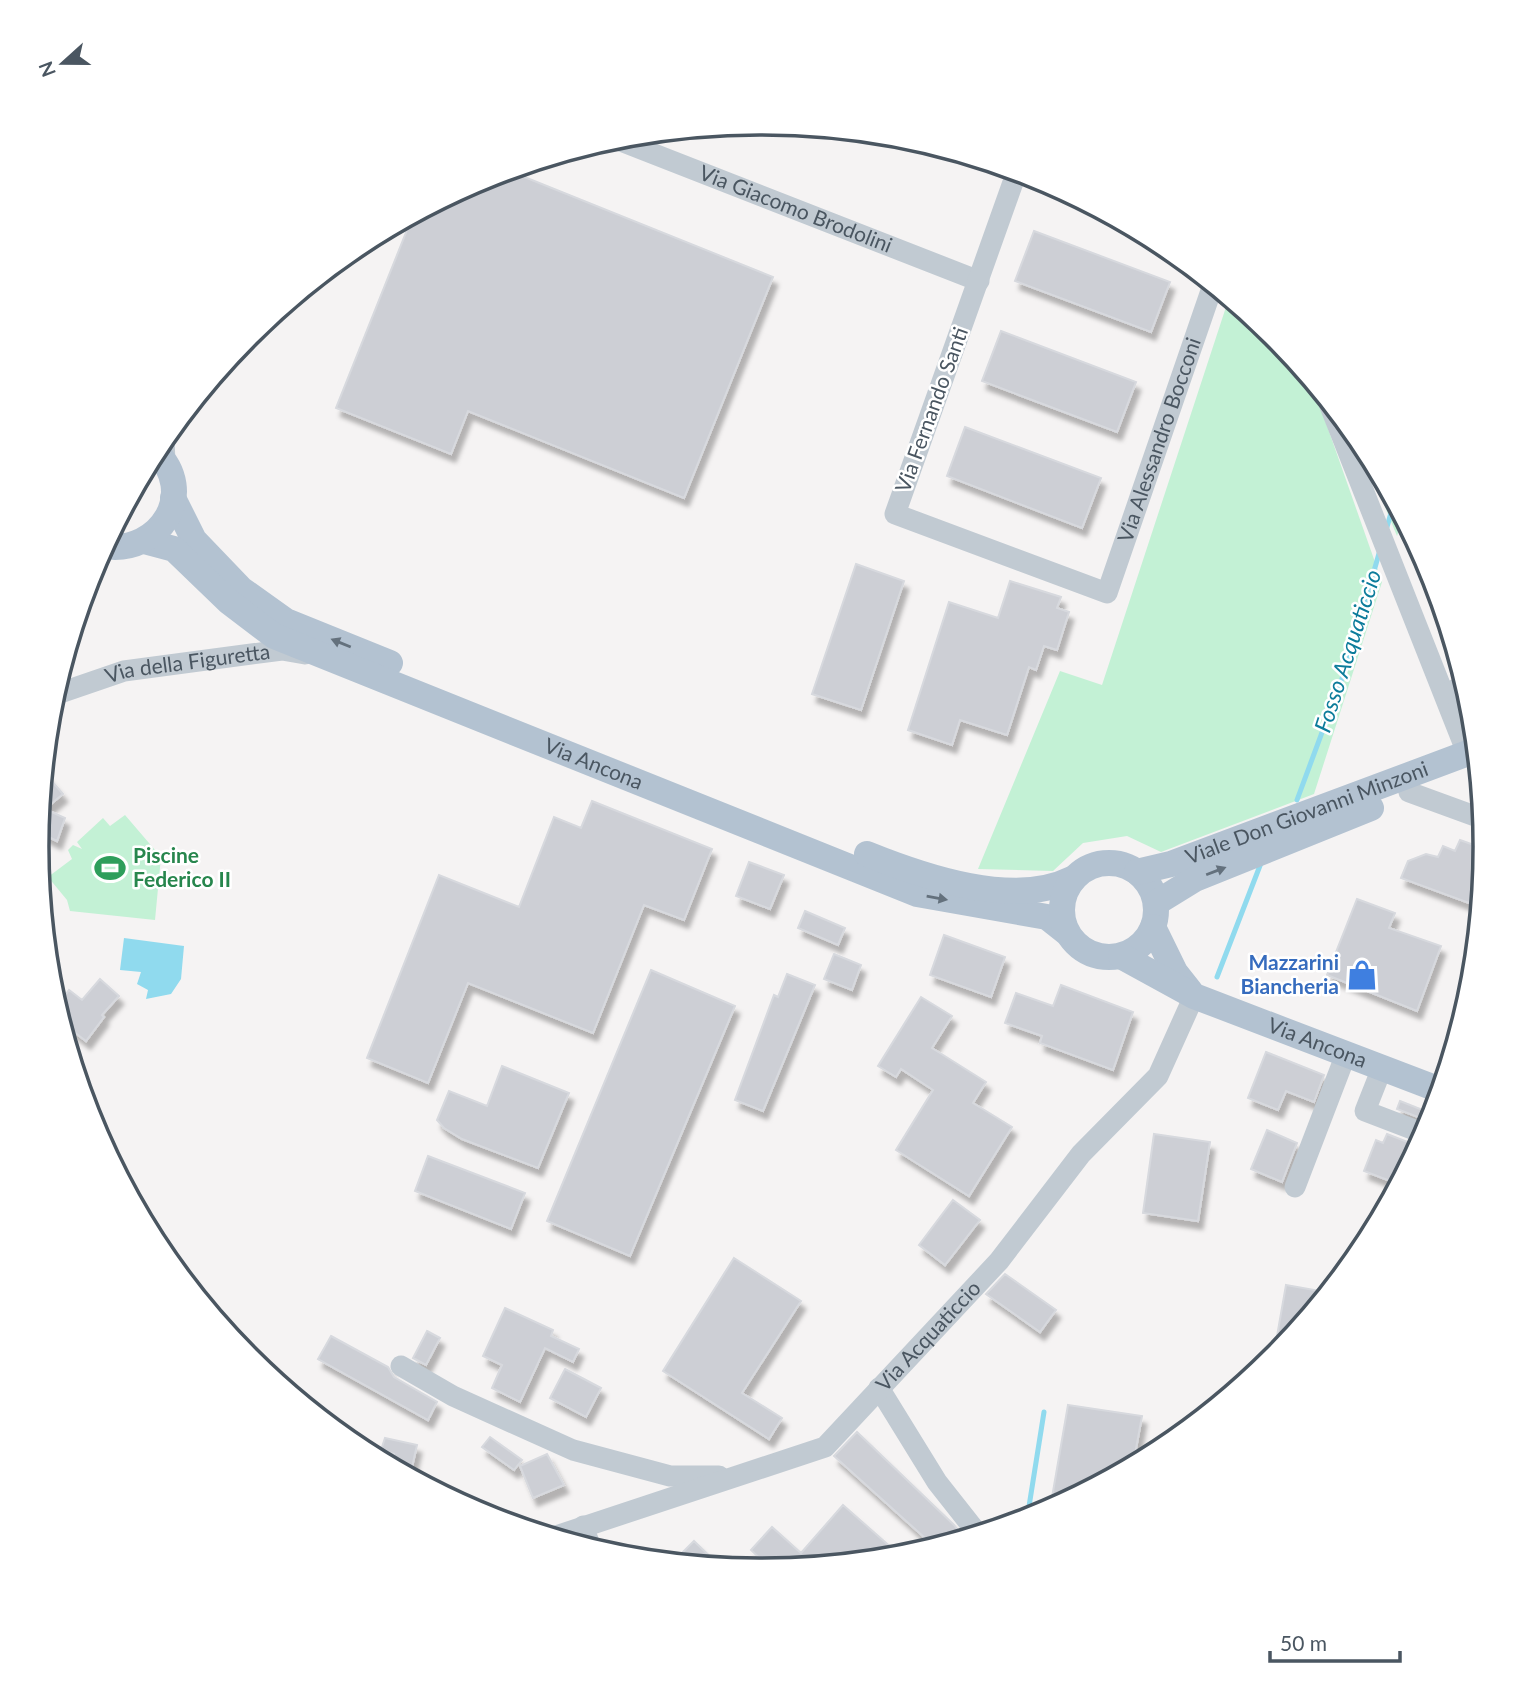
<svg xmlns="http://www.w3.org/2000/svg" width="1522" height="1693" viewBox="0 0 1522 1693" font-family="Lato,sans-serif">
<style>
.green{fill:#c3f1d5}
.water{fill:#90daee}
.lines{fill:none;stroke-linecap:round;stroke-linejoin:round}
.stream{stroke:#90daee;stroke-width:5}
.building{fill:#cdcfd5;stroke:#d7d9de;stroke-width:2;filter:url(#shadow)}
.minor{stroke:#c1cad2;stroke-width:21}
.major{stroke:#b3c2d1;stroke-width:26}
.oneway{fill:#64717d}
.labels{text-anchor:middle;stroke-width:5;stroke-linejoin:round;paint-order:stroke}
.street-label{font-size:21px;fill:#4a5661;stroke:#fff}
.leisure-label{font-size:21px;font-weight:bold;fill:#27864d;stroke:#fff;text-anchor:start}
.shop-label{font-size:21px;font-weight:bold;fill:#366cbe;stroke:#fff;text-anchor:end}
.water-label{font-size:23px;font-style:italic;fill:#0c7c9b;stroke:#fff}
.rim{fill:none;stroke:#4a5661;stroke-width:3.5}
</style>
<defs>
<filter id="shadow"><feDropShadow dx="4.5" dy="8" stdDeviation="2" flood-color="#0004"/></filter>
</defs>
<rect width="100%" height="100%" fill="#f5f3f3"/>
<!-- green -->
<path class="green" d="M1236,304L1273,335L1313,386L1382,582L1314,794L1161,852L1127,836L1083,843L1053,871L978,869L1060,671L1102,685L1226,307Z
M1355,434L1403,518L1397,536Z
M125,815L161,857L155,920L70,911L67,900L48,877L72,859L68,850L73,845L82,849L77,842L103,818L110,826Z"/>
<!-- water -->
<path class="water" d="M124,938L184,946L181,979L171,994L146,999L148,990L137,984L141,972L120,970Z"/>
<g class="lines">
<!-- stream -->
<path class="stream" d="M1387,527L1394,502
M1297,800L1347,665L1380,550
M1217,977L1261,863
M1027,1519L1044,1412"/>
</g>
<!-- building -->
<path class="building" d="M507,170L773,277L684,498L468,411L451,454L336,408L413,215L484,177Z
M1034,231L1170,282L1151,332L1015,281Z
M1001,331L1136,382L1117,432L982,381Z
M965,427L1101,478L1082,528L947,476Z
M856,564L904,581L861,710L812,694Z
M1010,581L1061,597L1057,608L1069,612L1057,650L1044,646L1036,670L1029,667L1007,735L960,720L952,745L908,730L949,602L998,618Z
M44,772L63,794L45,809L65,818L57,841L38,832Z
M592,801L712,849L684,920L644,905L593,1033L468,983L428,1083L367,1058L439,875L519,907L554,817L581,828Z
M1460,840L1485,849L1484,863L1469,903L1401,878L1408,861L1426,854L1438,857L1443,846L1455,851Z
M749,862L784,875L770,909L736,896Z
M1357,899L1395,913L1389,928L1441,946L1417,1011L1327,975Z
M805,911L845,928L838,945L798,928Z
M944,935L1005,957L991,997L930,975Z
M834,954L861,965L852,990L824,979Z
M651,970L735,1006L630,1256L547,1221Z
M787,974L815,985L763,1111L735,1100L774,995L778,997Z
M100,979L119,996L102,1015L104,1017L86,1041L61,1022L57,1007L69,990L82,1000Z
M1061,985L1133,1012L1113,1070L1040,1043L1042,1036L1005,1023L1016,993L1053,1006Z
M921,997L952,1016L932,1048L986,1082L973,1103L1012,1127L969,1196L896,1150L933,1090L901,1069L896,1077L878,1066Z
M1266,1052L1324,1075L1314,1102L1286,1091L1278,1110L1248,1098Z
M502,1066L569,1093L538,1168L462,1139L444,1128L437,1120L449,1091L487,1106Z
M1400,1101L1433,1114L1431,1122L1397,1109Z
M1267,1130L1297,1143L1282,1182L1251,1169Z
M1154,1134L1210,1142L1198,1221L1143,1213Z
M1387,1134L1418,1146L1398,1184L1364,1171L1376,1140L1383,1143Z
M428,1156L525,1193L511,1229L415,1191Z
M953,1200L980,1220L945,1265L919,1245Z
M734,1258L801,1301L742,1393L782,1418L769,1439L663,1371Z
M1005,1274L1056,1310L1040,1332L986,1294Z
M1286,1285L1320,1291L1317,1305L1273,1359Z
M505,1308L553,1330L551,1336L579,1349L573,1362L545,1348L520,1402L492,1388L502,1365L483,1356Z
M427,1331L440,1338L426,1365L413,1358Z
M331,1336L388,1367L394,1377L437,1402L428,1420L318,1359Z
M565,1369L601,1388L586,1417L550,1398Z
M1068,1405L1142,1416L1133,1465L1050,1509Z
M857,1432L954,1525L964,1538L935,1547L834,1456Z
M490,1437L522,1460L514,1470L482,1447Z
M385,1438L417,1445L410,1476L391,1466L394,1454L381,1450Z
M547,1454L564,1485L533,1498L520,1466Z
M843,1505L902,1557L772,1570L751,1550L772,1527L801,1553Z
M694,1541L721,1567L673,1562Z"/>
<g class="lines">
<!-- minor -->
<g class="minor">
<path id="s1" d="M613,138L979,281"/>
<path id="s2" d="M1017,171L895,514L1107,593L1213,285"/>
<path d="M1328,401L1467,753"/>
<path d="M164,438L165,463"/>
<path d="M1445,694L1465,685"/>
<path id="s3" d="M54,695L124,671L282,650L305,654"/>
<path d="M1409,792L1483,819"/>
<path d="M1382,1068L1365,1111L1425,1134"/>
<path d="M1295,1187L1346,1054"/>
<path d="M401,1366L453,1396L573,1450L670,1476H719"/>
<path d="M879,1388L937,1482L978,1534"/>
<path d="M583,1526L591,1548"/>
<path id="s4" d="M553,1537L825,1447L999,1261L1081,1154L1158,1076L1194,996"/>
</g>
<!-- major -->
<g class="major">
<path d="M173,498L194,540L241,589L286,621L390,663"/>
<path id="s5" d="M144,541L174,549L229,602L274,636L917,894L1047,917L1066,932"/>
<path d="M104,546C160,555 199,492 155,451"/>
<path d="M867,854C924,877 1014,908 1072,879"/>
<circle cx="1109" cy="910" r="47"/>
<path id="s6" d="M1137,872L1171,864L1476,750"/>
<path d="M1156,903L1195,879L1371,808"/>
<path d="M1153,927L1175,972L1190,991"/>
<path id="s7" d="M1121,956L1194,996L1440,1090"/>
</g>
</g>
<!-- one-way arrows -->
<defs><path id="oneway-solid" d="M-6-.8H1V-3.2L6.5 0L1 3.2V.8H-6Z" transform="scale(1.75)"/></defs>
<g class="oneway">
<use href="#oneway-solid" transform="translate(341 643) rotate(-158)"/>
<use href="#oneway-solid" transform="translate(1216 871) rotate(-21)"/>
<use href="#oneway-solid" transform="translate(937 898) rotate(10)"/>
</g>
<!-- icons -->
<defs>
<g id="stadium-bare" transform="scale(2.415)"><path d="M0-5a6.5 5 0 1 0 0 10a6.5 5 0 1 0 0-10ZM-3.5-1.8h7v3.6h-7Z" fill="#2e9e5b" stroke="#fff" stroke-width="2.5" paint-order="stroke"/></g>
<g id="shop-bare" transform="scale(2.415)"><path d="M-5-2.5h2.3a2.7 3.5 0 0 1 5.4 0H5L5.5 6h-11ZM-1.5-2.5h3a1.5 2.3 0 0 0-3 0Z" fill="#3f7fe0" stroke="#fff" stroke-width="2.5" paint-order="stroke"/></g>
</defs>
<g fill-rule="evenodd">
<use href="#stadium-bare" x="110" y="868"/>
<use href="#shop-bare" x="1362" y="975"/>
</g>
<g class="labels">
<!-- street labels -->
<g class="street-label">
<text dy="7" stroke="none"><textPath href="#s1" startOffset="196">Via Giacomo Brodolini</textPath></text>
<text transform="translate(932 410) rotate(-70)" y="7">Via Fernando Santi</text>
<text dy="7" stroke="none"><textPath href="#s2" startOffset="752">Via Alessandro Bocconi</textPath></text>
<text dy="7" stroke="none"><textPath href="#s3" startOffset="138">Via della Figuretta</textPath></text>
<text dy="7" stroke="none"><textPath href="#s5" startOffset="508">Via Ancona</textPath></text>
<text dy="7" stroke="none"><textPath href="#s6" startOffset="180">Viale Don Giovanni Minzoni</textPath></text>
<text dy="7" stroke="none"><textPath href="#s7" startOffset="215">Via Ancona</textPath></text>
<text dy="7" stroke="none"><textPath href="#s4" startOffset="438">Via Acquaticcio</textPath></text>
</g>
<!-- leisure labels -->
<g class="leisure-label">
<text x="133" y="863">Piscine<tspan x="133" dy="24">Federico II</tspan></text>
</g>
<!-- shop labels -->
<g class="shop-label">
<text x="1339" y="970">Mazzarini<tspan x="1339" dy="24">Biancheria</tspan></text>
</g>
<!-- water labels -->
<g class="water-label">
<text transform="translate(1348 651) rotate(-72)" y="8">Fosso Acquaticcio</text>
</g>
</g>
<!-- crop -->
<path d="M0 0H1522V1693H0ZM760 135H762A711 711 0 0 1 1473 846V847A711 711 0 0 1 762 1558H760A711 711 0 0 1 49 847V846A711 711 0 0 1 760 135Z" fill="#fff" fill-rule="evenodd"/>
<path class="rim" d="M760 135H762A711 711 0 0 1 1473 846V847A711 711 0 0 1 762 1558H760A711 711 0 0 1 49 847V846A711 711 0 0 1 760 135Z"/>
<!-- north arrow -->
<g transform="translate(63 63) rotate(249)" stroke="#ffffff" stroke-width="5" paint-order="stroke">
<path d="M0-5L12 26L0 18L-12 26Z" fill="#4a5661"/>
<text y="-10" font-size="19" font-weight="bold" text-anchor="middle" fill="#4a5661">N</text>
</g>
<!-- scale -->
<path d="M1270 1651v10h130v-10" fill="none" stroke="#4a5661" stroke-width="3.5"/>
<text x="1280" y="1651" font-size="21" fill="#4a5661" stroke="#ffffff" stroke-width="5" paint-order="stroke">50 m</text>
</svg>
